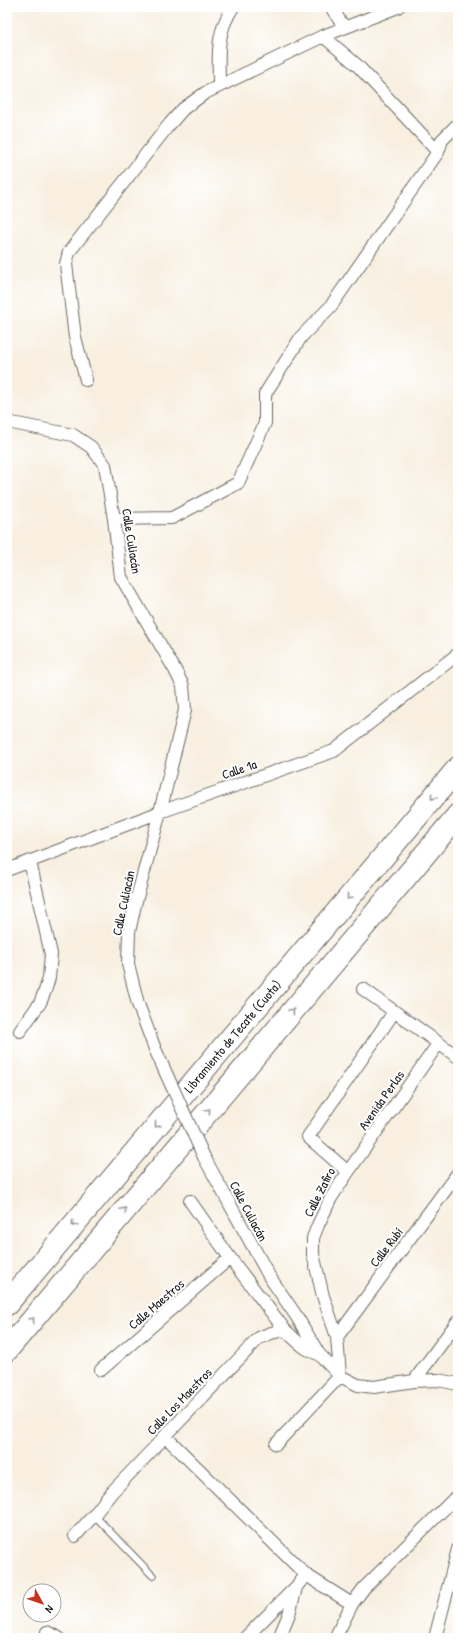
<svg xmlns="http://www.w3.org/2000/svg" width="465" height="1645" viewBox="0 0 465 1645" font-family="'Patrick Hand',sans-serif">
<style>
.lines{fill:none;stroke-linecap:round;stroke-linejoin:round}
.service-casing{stroke:#696661;stroke-width:8}
.minor-casing{stroke:#696661;stroke-width:14}
.motorway-casing{stroke:#696661;stroke-width:24}
.service{stroke:#fff;stroke-width:6}
.minor{stroke:#fff;stroke-width:12}
.motorway{stroke:#fff;stroke-width:22}
.minor-bridge-casing{stroke:#696661;stroke-width:14;stroke-linecap:butt}
.minor-bridge{stroke:#fff;stroke-width:12}
.oneway{stroke:#999}
.labels{text-anchor:middle;stroke-width:4;stroke-linejoin:round;paint-order:stroke}
.street-label{font-size:13px;fill:#1c1c1c;stroke:#fff}
</style>
<rect width="100%" height="100%" fill="#fff"/>
<filter id="ink" filterUnits="userSpaceOnUse"><feTurbulence type="fractalNoise" baseFrequency=".025" numOctaves="2"/><feDisplacementMap in="SourceGraphic" scale="8" xChannelSelector="R" yChannelSelector="G"/><feConvolveMatrix kernelMatrix="1 2 1 2 8 2 1 2 1" color-interpolation-filters="sRGB"/></filter>
<filter id="wash" filterUnits="userSpaceOnUse"><feTurbulence type="fractalNoise" baseFrequency=".012" numOctaves="4" result="noise"/><feDisplacementMap in="SourceGraphic" scale="16" xChannelSelector="R" yChannelSelector="G"/><feGaussianBlur stdDeviation="0.9" result="paint"/><feColorMatrix in="noise" values="0 0 0 0 0 0 0 0 0 0 0 0 0 0 0 0 0 1.4 0 .05"/><feComposite in="paint" operator="in"/></filter>
<g filter="url(#wash)">
<rect width="100%" height="100%" fill="#f8efe0"/>
</g>
<g filter="url(#ink)">
<g class="lines">
<!-- service casing -->
<g class="service-casing">
<path id="service" d="M94,1515L153,1576"/>
</g>
<!-- minor casing -->
<g class="minor-casing">
<path id="minor" d="M331,7L344,27
M323,36L358,66L438,152
M219,86C219,55 215,35 233,7
M86,380L75,337L66,264L69,252L168,126L183,109L205,93L323,36L398,7
M7,422L73,435L91,447L105,465L114,519L121,577L175,670L183,686L185,710L160,812L135,905L129,932L128,964L138,1004L155,1049
M114,519L172,518L238,483L265,423V394L301,337L331,306L438,152L442,140L458,124
M7,870L160,812L334,751L458,654
M363,989L458,1057
M20,1031L40,1003L45,991L49,978L51,954L30,862
M204,1157L269,1276L297,1317L319,1354L340,1376L358,1385L374,1387L414,1381L438,1380L458,1384
M348,1172L308,1137L394,1012
M190,1201L230,1258L285,1330
M337,1337L458,1173
M101,1370L230,1258
M340,1376L337,1337L323,1296L313,1254V1238L318,1225L331,1198L348,1172L438,1044
M414,1381L458,1321
M165,1436L306,1575L352,1604
M276,1444L340,1376
M75,1536L94,1515L112,1492L259,1338L271,1333L285,1330C295,1339 304,1350 319,1354
M47,1632L59,1638
M245,1638L296,1587L306,1575
M279,1638L289,1614L296,1588
M335,1638L352,1604L364,1588L458,1495
M435,1638L458,1549"/>
</g>
<!-- motorway casing -->
<g class="motorway-casing">
<g id="motorway">
<path id="s1" d="M7,1304L458,768"/>
<path d="M7,1350L458,815"/>
</g>
</g>
<!-- service -->
<use href="#service" class="service"/>
<!-- minor -->
<use href="#minor" class="minor"/>
<!-- motorway -->
<use href="#motorway" class="motorway"/>
<!-- minor-bridge casing -->
<g class="minor-bridge-casing">
<path id="minor-bridge" d="M155,1049L204,1157"/>
</g>
<!-- minor-bridge -->
<use href="#minor-bridge" class="minor-bridge"/>
</g>
<!-- one-way arrows -->
<defs><path id="oneway-chevron" d="M-2-3.5L2.5 0L-2 3.5" fill="none" stroke-width="1.6" stroke-linecap="round" stroke-linejoin="round"/></defs>
<g class="oneway">
<use href="#oneway-chevron" transform="translate(433 797) rotate(130)"/>
<use href="#oneway-chevron" transform="translate(349 897) rotate(130)"/>
<use href="#oneway-chevron" transform="translate(292 1011) rotate(-50)"/>
<use href="#oneway-chevron" transform="translate(208 1111) rotate(-50)"/>
<use href="#oneway-chevron" transform="translate(157 1125) rotate(130)"/>
<use href="#oneway-chevron" transform="translate(124 1210) rotate(-50)"/>
<use href="#oneway-chevron" transform="translate(74 1224) rotate(130)"/>
<use href="#oneway-chevron" transform="translate(32 1320) rotate(-50)"/>
</g>
</g>
<g class="labels">
<!-- street labels -->
<g class="street-label">
<text transform="translate(132 541) rotate(81)" y="5">Calle Culiacán</text>
<text transform="translate(239 769) rotate(-19)" y="5">Calle 1a</text>
<text transform="translate(123 903) rotate(-78)" y="5">Calle Culiacán</text>
<text dy="5" stroke="none"><textPath href="#s1" startOffset="350">Libramiento de Tecate (Cuota)</textPath></text>
<text transform="translate(381 1100) rotate(-55)" y="5">Avenida Perlas</text>
<text transform="translate(319 1192) rotate(-63)" y="5">Calle Zafiro</text>
<text transform="translate(249 1211) rotate(62)" y="5">Calle Culiacán</text>
<text transform="translate(386 1247) rotate(-53)" y="5">Calle Rubí</text>
<text transform="translate(156 1304) rotate(-41)" y="5">Calle Maestros</text>
<text transform="translate(179 1401) rotate(-46)" y="5">Calle Los Maestros</text>
</g>
</g>
<!-- margin -->
<rect width="465" height="1645" fill="none" stroke="#fff" stroke-width="24"/>
<!-- north arrow -->
<g transform="translate(42 1603) rotate(130)"><circle r="19" fill="#ffffff" stroke="#a4a4a4"/>
<path d="M0-3L7 15L0 10L-7 15Z" fill="#c8321e"/>
<text y="-6" font-size="11" font-weight="bold" text-anchor="middle" fill="#1c1c1c">N</text>
</g>
</svg>
